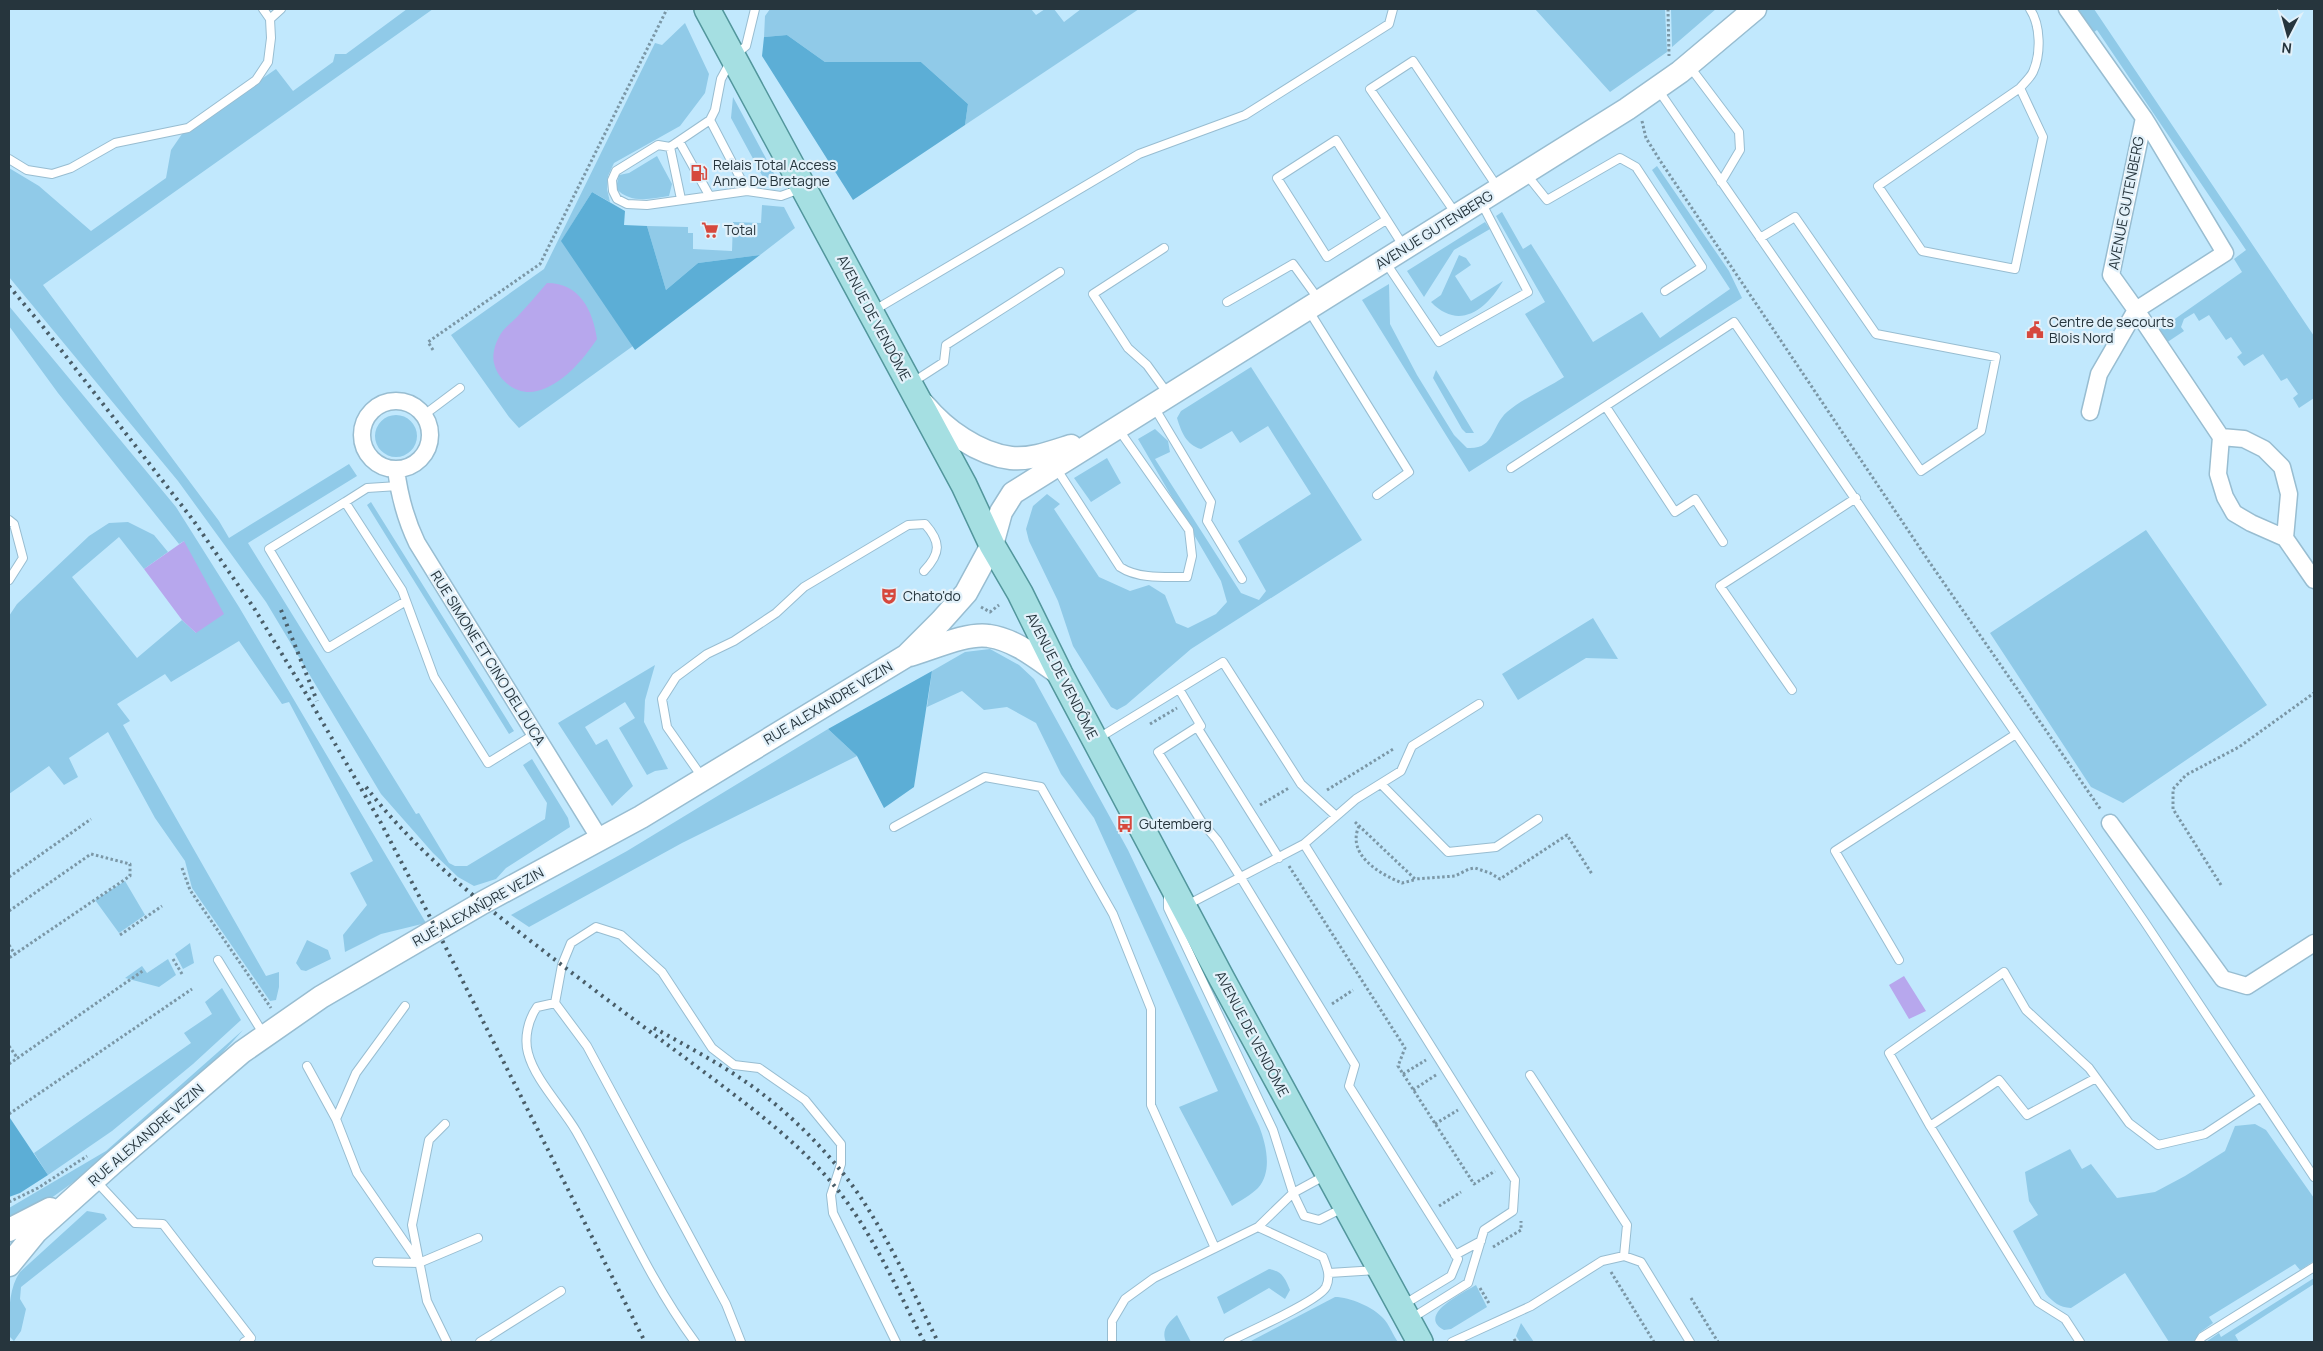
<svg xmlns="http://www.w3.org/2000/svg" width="2323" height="1351" viewBox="0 0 2323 1351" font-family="Manrope,sans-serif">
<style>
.green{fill:#90cae8}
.forest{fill:#5caed6}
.water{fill:#b7a7ed}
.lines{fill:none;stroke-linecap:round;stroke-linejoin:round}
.lane-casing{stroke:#98bdd1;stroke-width:10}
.street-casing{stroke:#98bdd1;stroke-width:19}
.secondary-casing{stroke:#98bdd1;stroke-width:25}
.primary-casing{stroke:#52969c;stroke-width:28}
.path{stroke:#7b97a6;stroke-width:3;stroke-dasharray:2.5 2.5;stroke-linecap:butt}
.lane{stroke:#fff;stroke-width:8}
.street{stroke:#fff;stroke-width:16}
.secondary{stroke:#fff;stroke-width:22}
.primary{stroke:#a5dfe2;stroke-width:25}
.rail{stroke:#495d68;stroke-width:4;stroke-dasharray:2.5 5;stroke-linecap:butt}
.labels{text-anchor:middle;stroke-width:4.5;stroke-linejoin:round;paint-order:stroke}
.poi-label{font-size:14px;fill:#26353d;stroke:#e2f1fa;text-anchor:start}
.street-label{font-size:14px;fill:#26353d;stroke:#e2f1fa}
</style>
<rect width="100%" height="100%" fill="#c1e8fd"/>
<!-- green -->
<path class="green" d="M407,9H433L43,285L219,521L229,538L349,464L357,476L248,543L416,814L419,813L449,863L455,866H467L545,819L547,803L523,765L532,759L568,818L570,827L506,868L496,879L474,886L458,877L433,853L381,794L266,602L178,481L9,277V168L39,186L91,231L166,178L171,150L182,134L276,69L293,91L333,62L335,54H346Z
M770,9H1031L1036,15L1045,9H1054L1064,22L1081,9H1139L965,125L968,104L921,62H825L787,35L764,37L765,16Z
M1535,9H1665L1667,52L1610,92Z
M1671,9H1716L1672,47Z
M2074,9H2094L2314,336V398L2299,408L2293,398L2298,394L2287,378L2281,381L2263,354L2244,366L2237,357L2242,353L2231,337L2226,340L2209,315L2199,321L2194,313L2184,319L2181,327L2184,331L2166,343L2159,330L2242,272L2234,259L2246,250L2097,30L2091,34Z
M685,23L709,74L705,93L680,126L614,163L608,176L607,189L610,202L592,192L562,240L633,346L519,428L509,417L451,335L544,269L655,43L662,45Z
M733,97L776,177L764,179L731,118Z
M657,156L672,184L669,196C651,199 629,204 616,188L619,175L629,173Z
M1657,166L1729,271L1742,298L1469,472L1362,300L1389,284L1390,324L1417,375L1454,435L1467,448C1495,450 1491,426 1507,412C1523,398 1546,389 1564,377L1525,314L1545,302L1496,216L1502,212L1523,249L1531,244L1593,342L1642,312L1660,338L1730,289L1652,170Z
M762,205L784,207L795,228L760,255L698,263L666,290L647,226L688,227V233H693V249L732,251L733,222L761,223Z
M1485,222L1490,229L1454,250L1424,297L1407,271Z
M1459,255L1466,258L1471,265L1455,276L1471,301L1503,281C1486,310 1459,331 1431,302L1441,295Z
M9,306L176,507L239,607L426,923L381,934L345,952L343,935L367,905L350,873L373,861L289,702L282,704L239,641L171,682L165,674L117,704L130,721L123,725L266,976L279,972V987L276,1000L270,1001L192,888L185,861L155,818L108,732L69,758L78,777L64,785L49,766L9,794V616L17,604L89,536L109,523L128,522L154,535L168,552L144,569L119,537L72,577L137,658L182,620L196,633L184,541L179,544L58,393L9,326Z
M1251,367L1362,540L1191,649L1126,705L1117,710L1111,707L1073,646L1058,601L1029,541L1026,529L1033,506L1047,494L1060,504L1054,509L1099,577L1130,591L1149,585L1165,595L1176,623L1188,628L1216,614L1227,602L1221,581L1138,439L1155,429L1168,441L1170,452L1155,459L1241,593L1259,600L1266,591L1238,541L1311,494L1268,426L1240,443L1232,431L1201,449C1186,445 1181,431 1177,418L1181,411Z
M1436,370L1474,433H1466L1462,429L1433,378Z
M375 436a21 21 0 1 1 42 0a21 21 0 1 1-42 0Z
M1107,458L1121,483L1091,502L1074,478Z
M371,502L514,731L509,734L367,505Z
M2146,530L2267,705L2123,803L2091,787L1990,633Z
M1593,618L1618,659L1586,658L1518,700L1502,674Z
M990,649L1019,665L1034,679L1128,850L1259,1126C1266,1144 1273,1171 1258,1188C1251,1195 1240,1201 1232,1206L1179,1107L1218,1091L1094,818L1061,774L1036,723L1007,707L984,710L962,691L927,707L932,671L965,652Z
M655,665L645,700L644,722L668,769L655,771L647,775L619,728L635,718L625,702L585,727L596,745L607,739L633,786L612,806L558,723Z
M828,729L857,756L682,843L529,927L511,915L627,851Z
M125,881L145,915L119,933L95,900Z
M307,940L328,950L331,959L306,971L301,970L296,963Z
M190,943L194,963L183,969L175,954Z
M168,959L176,975L159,987L125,978L142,966L147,973Z
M222,988L241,1020L193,1064L112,1131L48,1175L34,1153L191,1043L184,1033L212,1014L205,1002Z
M243,1030C179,1104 91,1174 9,1226V1208L106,1151Z
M2255,1124L2266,1130L2314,1198V1261L2300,1270L2295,1264L2209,1317L2213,1323L2199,1333L2194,1342H2169L2125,1273L2071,1308C2059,1307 2054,1303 2046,1294L2013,1231L2038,1215L2029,1201L2025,1172L2070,1149L2082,1169L2091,1164L2117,1198L2155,1192L2185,1176L2225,1151L2235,1126Z
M87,1211L104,1214L107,1219L21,1287L20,1299L26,1309L21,1331L14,1341L9,1336C9,1315 8,1289 20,1272Z
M1269,1269C1282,1271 1285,1278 1290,1290L1285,1299L1269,1288L1224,1314L1217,1297Z
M2314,1278V1284L2235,1335L2239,1342H2206L2219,1333L2221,1337Z
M1476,1285L1487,1307L1451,1329L1444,1330C1416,1315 1463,1293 1476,1285Z
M1335,1297C1350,1297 1373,1307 1383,1318C1389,1324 1393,1335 1398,1342L1251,1341Z
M1177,1315L1191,1342H1166C1161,1330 1168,1323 1177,1315Z
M1521,1323L1534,1342H1520L1516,1336Z"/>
<!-- forest -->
<path class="forest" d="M787,35L825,62H921L968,104L965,125L853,200L762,56L764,37Z
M592,192L625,211L624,225L647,226L666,290L698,263L760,255L635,350L561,241Z
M932,671L914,787L884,808L857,756L828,729Z
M10,1118L48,1175L20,1193L9,1197Z"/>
<!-- water -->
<path class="water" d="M547,283C580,283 593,311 597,339C583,360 562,385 537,391C519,396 498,382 494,363C492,355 495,344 499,337C502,330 511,323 517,317C527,306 537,295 547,283Z
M184,541L224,614L196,633L182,620L144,569Z
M1904,976L1926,1011L1909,1019L1889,985Z"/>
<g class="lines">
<!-- lane casing -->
<g class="lane-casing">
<path id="lane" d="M755,9L746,46L733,57L721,79L715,110L710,120L747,191L781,196L800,189
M270,19L281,9
M1690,67L1739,132L1740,150L1721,182
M2020,88L2043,137L2015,269L1922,251L1878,186L2020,88C2024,83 2030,78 2033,72C2041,54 2041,26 2030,9
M1659,91L1921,471L1981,431L1996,357L1876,334L1795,217L1760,238
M679,141L709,195
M670,147L658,145L616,171L612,180L613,191L617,199L627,204L647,205L747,191
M9,159L27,170L52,174L71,168L115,143L188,128L256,80L268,62L271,38L270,19L263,9
M1527,175L1547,200L1620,158L1636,167L1702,267L1665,291
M681,199L670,147L710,120
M1456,214L1370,89L1413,61L1498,188
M1386,220L1327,257L1277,178L1336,140L1404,247
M1164,248L1093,294L1128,348L1147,365L1168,394
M1386,263L1439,342L1528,292L1481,202
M1227,302L1293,264L1319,300
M873,311L1139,154L1245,115L1389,24L1393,9
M1309,311L1409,472L1377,495
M913,382L944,362L946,345L1060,272
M1154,407L1211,502L1207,521L1242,579
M1606,407L1675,512L1695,499L1723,542
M424,415L460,388
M1056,468L1120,567C1138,579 1165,577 1187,577L1192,556L1189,530L1119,430
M1511,468L1734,322L2144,921L2314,1177
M398,486L367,488L345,502L402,590L434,677L488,763L535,734
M345,502L269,549L328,648L406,601
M9,520L14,524L23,558L9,580
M1179,689L1201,726L1197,727
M1792,690L1720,586L1856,498
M1097,739L1223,662L1301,784L1336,816
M702,777L667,727L662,699L676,677L707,654L734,641L776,613L804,587L908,525L925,524C941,542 941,553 924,571
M1381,784L1448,852L1496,847L1538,819
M894,827L985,777L1041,787L1113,914L1151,1009V1105L1215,1248
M1304,844L1356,799L1401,771L1412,746L1479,704
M1279,858L1197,727L1158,752L1201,821L1217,840L1241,878L1355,1065L1349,1086L1458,1259L1451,1276L1403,1305
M1168,894V908L1273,1130L1293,1193L1304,1216L1319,1220L1343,1208
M1187,905L1304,844L1515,1180L1513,1211L1484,1230L1468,1283L1412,1318
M218,960L264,1035
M1899,960L1835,851L2016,734
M555,1003L562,965L571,943L596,927L621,935L662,972L712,1048L734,1065L759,1068L805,1100L841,1144V1164L831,1195L833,1213L896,1342
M405,1006L356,1073L336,1119L357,1173L419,1263
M307,1066L336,1119
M1530,1075L1627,1225L1624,1256
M2096,1078L2027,1115L1999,1080L1930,1126L1889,1053L2004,972L2026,1010L2089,1068L2129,1123L2158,1145L2205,1134L2261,1097
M445,1124L429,1140L412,1225L427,1301L447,1342
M1930,1126L2038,1302L2065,1319L2080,1342
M96,1181L135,1223L163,1224L251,1338L244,1342
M1258,1227L1293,1193L1326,1175
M1455,1255L1481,1241
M377,1262L419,1263L478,1238
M1329,1273L1377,1270
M480,1342L561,1291
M695,1342C647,1277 616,1201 576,1131C562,1107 535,1080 528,1053C524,1038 528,1020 537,1007L555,1003L587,1046L726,1304L741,1342
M1112,1342V1321L1125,1299L1154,1278L1258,1227L1323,1257C1327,1267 1331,1276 1326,1287C1319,1301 1246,1333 1228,1342
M1452,1342L1531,1306L1602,1261L1624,1256L1641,1262L1690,1342
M2199,1342L2202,1337L2314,1267"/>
</g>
<!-- street casing -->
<g class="street-casing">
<path id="street" d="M2067,9L2144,118L2149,126L2225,253L2136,310L2111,275L2144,118
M362 435a34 34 0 1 1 68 0a34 34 0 1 1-68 0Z
M2090,412L2099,374L2136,310L2221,437L2218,474L2225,497L2234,513L2251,523L2285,538L2289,494L2282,467L2264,449L2244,439L2221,437
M396,469C399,494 406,520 417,543L600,839
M2285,538L2314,580
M2110,823L2223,979L2247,986L2314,943"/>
</g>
<!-- secondary casing -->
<g class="secondary-casing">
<path id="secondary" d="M924,405C945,430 978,454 1011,458C1031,460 1052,452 1071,446
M910,655C931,649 968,632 989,636C1016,640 1038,659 1060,674
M9,1230L50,1209
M9,1265L36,1232L114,1162L242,1052L321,997L482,903L641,817L906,656L941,621L966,593L992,545L1001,512L1013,493L1627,109L1680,72L1755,9"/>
</g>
<!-- primary casing -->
<g class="primary-casing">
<path id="primary" d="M707,9L964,485L992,545L1020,593L1060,674L1222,979L1420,1342"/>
</g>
<!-- path -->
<path class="path" d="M1668,9L1669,56
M1642,121L1646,138L1659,159L1930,563L2101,810
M433,350L428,342L540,264L667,9
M981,607L990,612L999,605
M1150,724L1177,708
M1327,790L1395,748
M1260,805L1289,788
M1355,822L1415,879L1455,876L1469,869L1475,868L1490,873L1500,879L1567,835L1592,874
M1359,826C1346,855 1380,874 1402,883L1414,880
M1289,866L1405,1048L1398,1066L1474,1184L1495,1171
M182,868L190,890L271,1008
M9,877L91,819
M2221,885L2173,809V789L2186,775L2239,747L2314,693
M9,911L91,854L130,864V876L9,958
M120,935L162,906
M9,945L16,956
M173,959L182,974
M1332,1004L1353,990
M9,1046L18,1059
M9,1064L144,970
M1403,1074L1426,1060
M1413,1090L1436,1075
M9,1114L192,989
M1435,1124L1458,1110
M9,1202L38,1188L87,1156
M1439,1206L1461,1192
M1493,1247L1521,1230V1221
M1611,1272L1654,1342
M1480,1288L1490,1305
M1691,1298L1718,1342
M1514,1339L1516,1342"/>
<!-- lane -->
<use href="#lane" class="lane"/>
<!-- street -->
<use href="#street" class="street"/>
<!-- secondary -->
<use href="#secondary" class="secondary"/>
<!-- primary -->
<use href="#primary" class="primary"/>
<!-- rail -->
<path class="rail" d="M9,286L44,328L193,520L254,608L305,692L381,823L443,942L645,1342
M281,610L317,701
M366,787C414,849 474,898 536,945C587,985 640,1024 692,1063C741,1100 792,1136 832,1183C871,1229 897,1289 924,1342
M654,1028C685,1045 717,1062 746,1082C790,1112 837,1160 865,1204C893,1248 915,1296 938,1342"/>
</g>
<!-- icons -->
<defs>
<g id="fuel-bare" transform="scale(1.35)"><path d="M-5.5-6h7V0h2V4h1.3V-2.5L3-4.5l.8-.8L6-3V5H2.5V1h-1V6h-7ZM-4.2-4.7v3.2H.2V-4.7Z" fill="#d6483d" stroke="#e2f1fa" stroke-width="2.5" paint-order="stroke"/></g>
<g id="supermarket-bare" transform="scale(1.35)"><path d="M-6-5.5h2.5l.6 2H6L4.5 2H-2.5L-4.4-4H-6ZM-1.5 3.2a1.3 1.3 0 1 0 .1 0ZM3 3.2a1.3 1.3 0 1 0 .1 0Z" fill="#d6483d" stroke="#e2f1fa" stroke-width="2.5" paint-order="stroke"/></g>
<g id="civic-bare" transform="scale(1.35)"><path d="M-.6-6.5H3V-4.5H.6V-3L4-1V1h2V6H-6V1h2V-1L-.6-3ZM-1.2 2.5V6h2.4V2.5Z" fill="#d6483d" stroke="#e2f1fa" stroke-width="2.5" paint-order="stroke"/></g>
<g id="theatre-bare" transform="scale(1.35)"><path d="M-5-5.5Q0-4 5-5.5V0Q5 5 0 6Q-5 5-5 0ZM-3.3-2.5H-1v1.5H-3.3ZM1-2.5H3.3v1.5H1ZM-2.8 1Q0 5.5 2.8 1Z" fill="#d6483d" stroke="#e2f1fa" stroke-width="2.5" paint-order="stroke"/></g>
<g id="bus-bare" transform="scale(1.35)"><path d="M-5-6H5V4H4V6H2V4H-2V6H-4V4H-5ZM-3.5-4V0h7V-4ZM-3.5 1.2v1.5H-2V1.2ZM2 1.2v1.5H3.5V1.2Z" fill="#d6483d" stroke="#e2f1fa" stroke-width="2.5" paint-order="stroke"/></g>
</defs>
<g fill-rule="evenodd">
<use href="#fuel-bare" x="699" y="173"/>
<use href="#supermarket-bare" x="710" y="230"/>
<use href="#civic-bare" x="2035" y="330"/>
<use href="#theatre-bare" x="889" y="596"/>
<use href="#bus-bare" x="1125" y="824"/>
</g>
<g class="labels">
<!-- poi labels -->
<g class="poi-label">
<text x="713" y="170">Relais Total Access<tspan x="713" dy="16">Anne De Bretagne</tspan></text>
<text x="724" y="235">Total</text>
<text x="2049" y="327">Centre de secourts<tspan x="2049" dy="16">Blois Nord</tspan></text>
<text x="903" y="601">Chato'do</text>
<text x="1139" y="829">Gutemberg</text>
</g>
<!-- street labels -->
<g class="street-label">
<text transform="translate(2126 203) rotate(-79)" y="5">AVENUE GUTENBERG</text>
<text transform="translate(1434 230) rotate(-32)" y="5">AVENUE GUTENBERG</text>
<text transform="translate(874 318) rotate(62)" y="5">AVENUE DE VENDÔME</text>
<text transform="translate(488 658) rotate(58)" y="5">RUE SIMONE ET CINO DEL DUCA</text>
<text transform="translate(1062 676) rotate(63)" y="5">AVENUE DE VENDÔME</text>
<text transform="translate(828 703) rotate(-31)" y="5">RUE ALEXANDRE VEZIN</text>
<text transform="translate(478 907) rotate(-29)" y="5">RUE ALEXANDRE VEZIN</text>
<text transform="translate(1252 1034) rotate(62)" y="5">AVENUE DE VENDÔME</text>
<text transform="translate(146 1135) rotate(-41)" y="5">RUE ALEXANDRE VEZIN</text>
</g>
</g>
<!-- border -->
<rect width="2323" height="1351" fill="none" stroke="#26353d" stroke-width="20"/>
<!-- north arrow -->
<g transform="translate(2288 35) rotate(186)" stroke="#e2f1fa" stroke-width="4" paint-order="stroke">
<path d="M0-4L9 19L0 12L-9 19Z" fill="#26353d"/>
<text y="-8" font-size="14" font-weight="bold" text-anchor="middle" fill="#26353d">N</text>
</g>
</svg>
